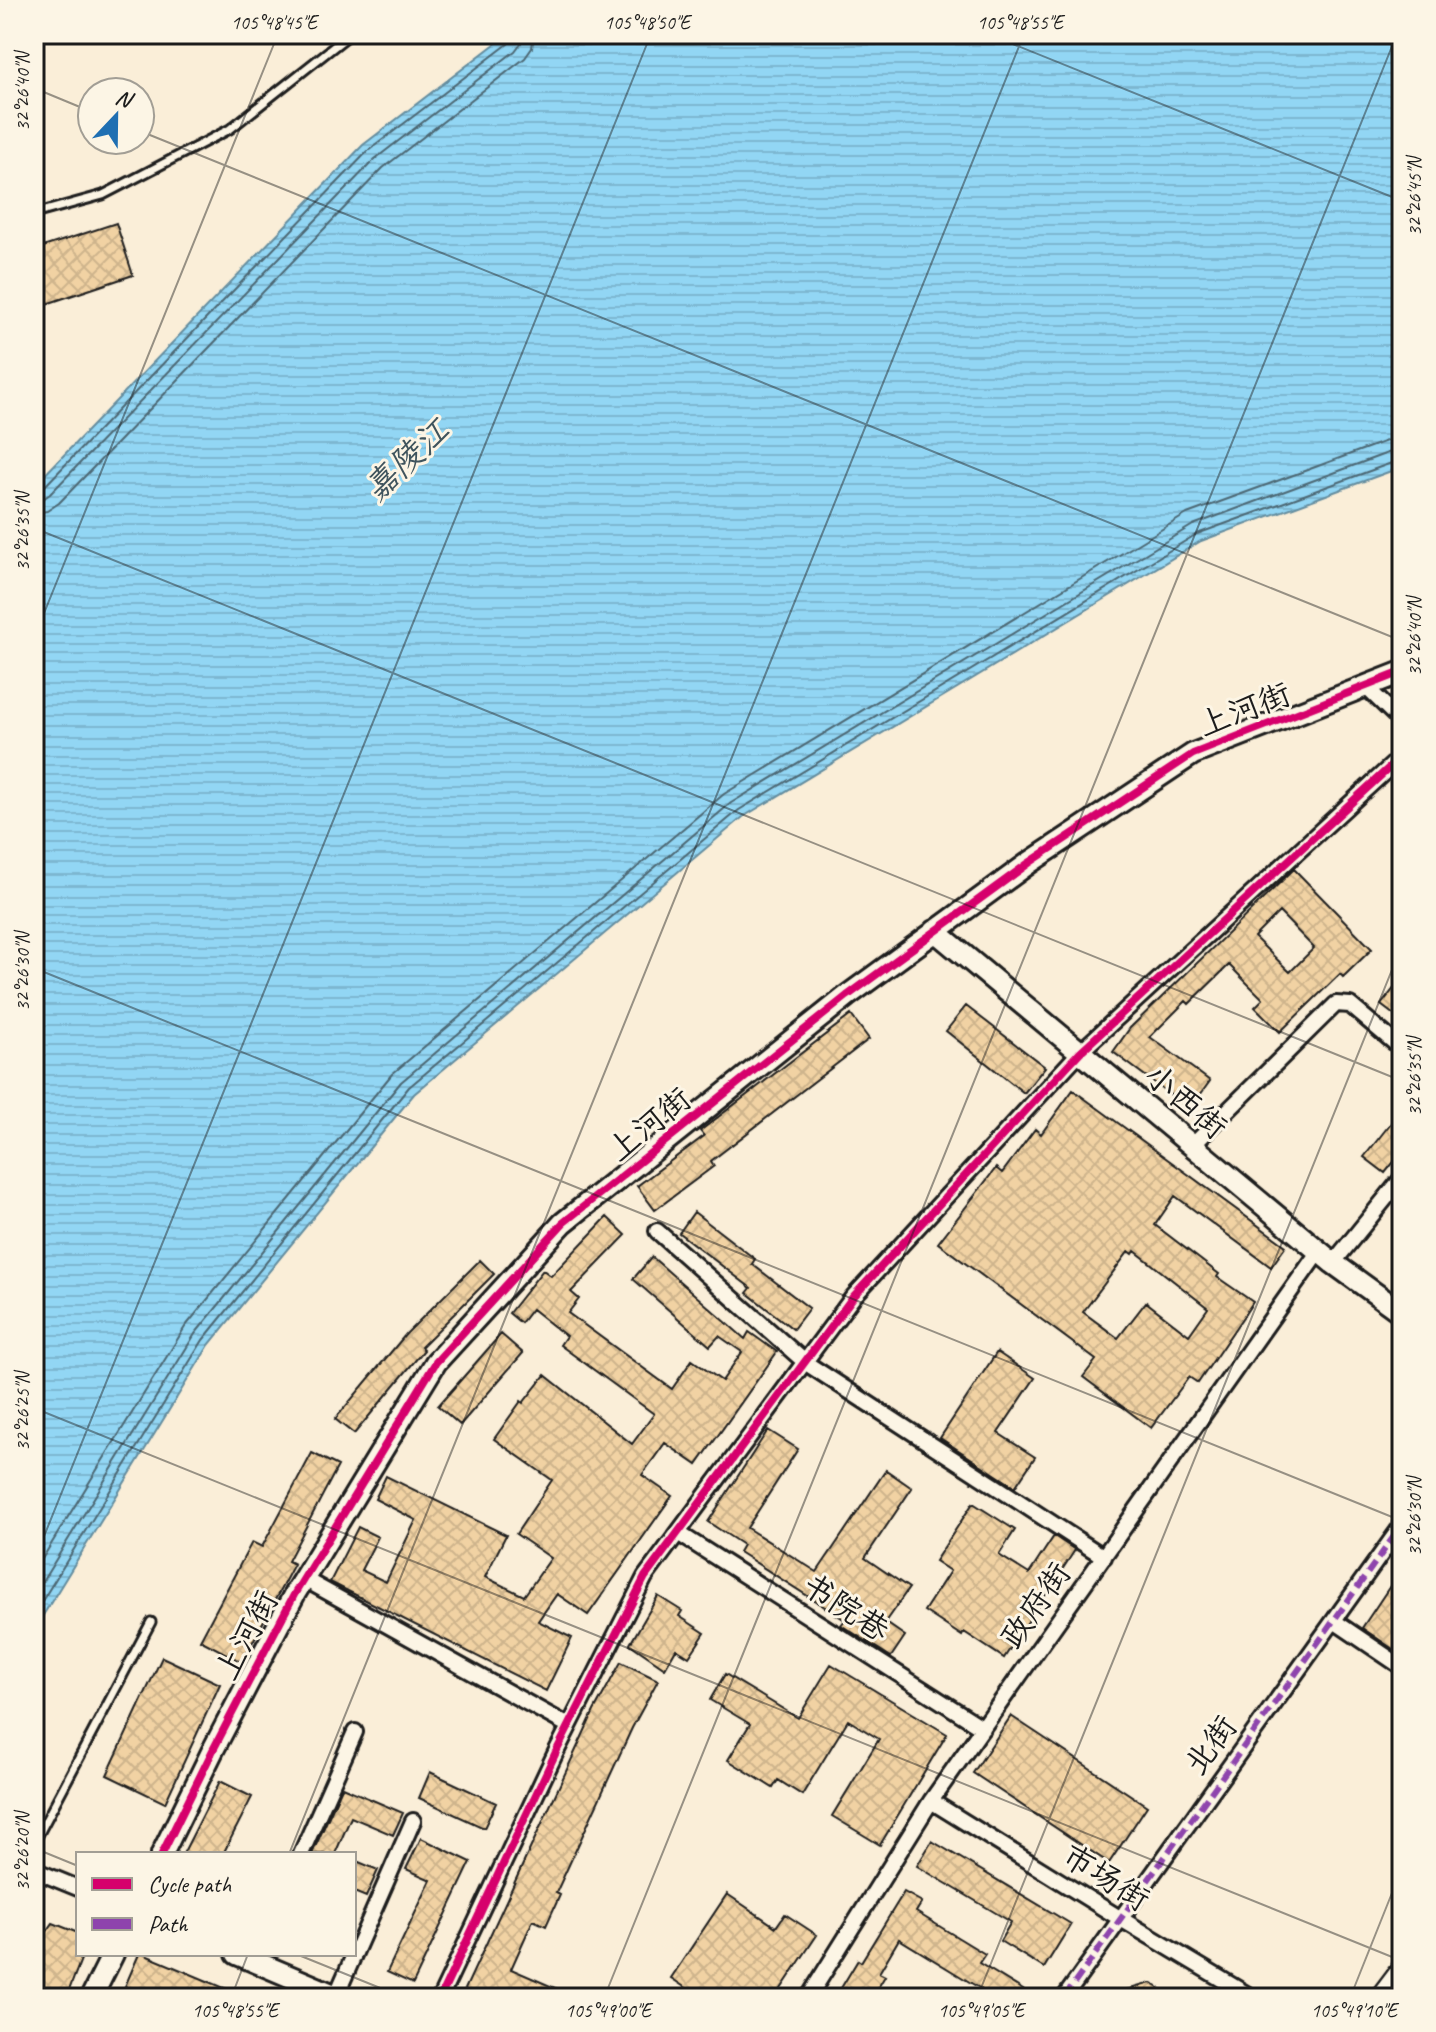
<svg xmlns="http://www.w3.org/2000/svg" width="1436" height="2032" viewBox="0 0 1436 2032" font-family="Caveat,'LXGW WenKai TC',sans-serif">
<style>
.water{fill:url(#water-rules);stroke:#638c9e;stroke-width:2}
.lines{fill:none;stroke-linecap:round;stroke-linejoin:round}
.shore{stroke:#4b6672;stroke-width:2}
.building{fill:url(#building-cross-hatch);stroke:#1c1c1c;stroke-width:2;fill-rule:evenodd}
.lane-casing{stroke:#1c1c1c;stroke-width:13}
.street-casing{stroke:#1c1c1c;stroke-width:20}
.secondary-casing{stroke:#1c1c1c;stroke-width:26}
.lane{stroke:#fcf5e5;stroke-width:7}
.street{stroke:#fcf5e5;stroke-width:14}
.secondary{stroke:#fcf5e5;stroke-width:20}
.quiet{stroke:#8e44ad;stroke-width:6;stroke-dasharray:12 6;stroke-linecap:butt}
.cycleway-casing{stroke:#fcf5e5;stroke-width:13}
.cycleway{stroke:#d6006c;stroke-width:8}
.ticks{fill:none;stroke:#1c1c1c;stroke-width:2;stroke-opacity:0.45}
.labels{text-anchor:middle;stroke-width:6;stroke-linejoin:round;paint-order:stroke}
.street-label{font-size:32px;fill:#1c1c1c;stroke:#fcf5e5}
.water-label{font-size:34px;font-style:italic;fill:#3f545d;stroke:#fcf5e5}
.neatline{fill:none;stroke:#1c1c1c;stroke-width:3}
.ticks-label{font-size:20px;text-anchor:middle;fill:#1c1c1c}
</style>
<defs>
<pattern id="water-rules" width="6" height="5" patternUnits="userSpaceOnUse" patternTransform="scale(2)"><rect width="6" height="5" fill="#92d6f4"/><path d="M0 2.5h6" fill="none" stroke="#7db7d1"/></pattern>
<pattern id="building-cross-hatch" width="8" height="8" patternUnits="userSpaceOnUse" patternTransform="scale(2)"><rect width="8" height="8" fill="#f1d2a3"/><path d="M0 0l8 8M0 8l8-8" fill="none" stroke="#ceb48c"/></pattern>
</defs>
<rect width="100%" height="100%" fill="#faeed8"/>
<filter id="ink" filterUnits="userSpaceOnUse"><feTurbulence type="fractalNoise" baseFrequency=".0125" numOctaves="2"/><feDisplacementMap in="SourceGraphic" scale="16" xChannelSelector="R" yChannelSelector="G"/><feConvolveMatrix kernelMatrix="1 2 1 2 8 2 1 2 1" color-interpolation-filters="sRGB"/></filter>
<g filter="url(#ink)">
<!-- water -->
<path class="water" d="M508,34H1402V467L1201,541L743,817L414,1094L209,1345L34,1630V486L363,145Z"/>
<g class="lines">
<!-- shore -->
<path class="shore" d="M34,490L43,488L368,151L508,44L512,34
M34,500L43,499L50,494L375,159L515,51L521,43L522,34
M34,513L47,511L59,503L383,168L525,58L532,48L534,34
M34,1572L185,1327L392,1074L724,794L1187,514L1389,440L1402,438
M34,1595L195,1334L401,1082L731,803L1193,525L1393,451L1402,450
M34,1614L203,1340L409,1087L739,810L1197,534L1397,461L1402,460"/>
</g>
<!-- building -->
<path class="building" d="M116,223L133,275L34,308V250Z
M1294,869L1372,949L1343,977L1340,974L1280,1032L1255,1007L1263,999L1229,965L1189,1004L1186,1001L1150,1037L1210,1081L1190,1109L1113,1052L1130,1028ZM1279,912L1314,948L1290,972L1254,937Z
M1402,978V1021L1381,1005Z
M966,1006L1045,1067L1024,1093L946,1031Z
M851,1015L869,1039L711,1161L714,1166L655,1210L637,1186L704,1136L700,1131Z
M1073,1090L1286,1246L1271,1267L1175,1196L1155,1225L1219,1274L1217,1277L1253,1302L1198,1383L1189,1377L1151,1428L1083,1377L1096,1360L938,1243L996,1168L1002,1173L1035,1129L1041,1134ZM1129,1251L1133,1254L1135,1251L1208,1308L1189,1335L1146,1302L1118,1338L1083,1312Z
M1402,1109V1152L1385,1173L1364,1157Z
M694,1212L755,1259L752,1264L809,1308L793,1329L747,1293L751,1288L679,1233Z
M607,1217L626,1235L571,1292L579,1299L568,1313L672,1389L692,1360L722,1381L742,1352L719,1336L710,1346L633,1279L652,1257L745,1339L749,1332L777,1352L697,1465L665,1443L642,1475L672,1496L588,1615L557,1594L538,1621L572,1638L546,1691L330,1582L358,1527L378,1537L361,1570L386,1582L416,1520L375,1499L386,1476L506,1535L485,1577L524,1596L551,1558L516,1534L552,1480L494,1439L521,1401L523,1403L545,1375L632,1444L654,1414L560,1345L566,1336L532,1309L521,1323L509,1313L543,1270L551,1276Z
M480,1260L494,1274L421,1347L424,1350L354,1434L335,1419L406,1334Z
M501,1334L523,1353L460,1425L438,1406Z
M997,1352L1035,1378L998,1433L1035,1457L1015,1487L940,1438Z
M768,1430L798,1449L747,1528L817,1572L886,1470L912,1488L865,1558L909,1588L885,1622L905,1636L891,1657L841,1625L845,1620L739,1552L743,1545L708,1522Z
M312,1453L338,1466L288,1561L294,1564L242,1662L200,1640L252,1542L262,1547Z
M973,1503L1015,1530L999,1555L1029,1574L1054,1536L1075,1550L1004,1658L964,1632L962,1636L924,1611L950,1571L935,1561Z
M1402,1568V1655L1362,1628Z
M658,1596L682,1611L679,1616L705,1633L689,1657L676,1649L665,1668L630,1644Z
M162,1657L220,1684L165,1803L107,1775Z
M621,1662L658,1680L632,1728L556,1893L560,1895L546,1926L533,1920L511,1969L578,1998H461L594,1711Z
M831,1664L947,1734L880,1845L832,1816L879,1739L848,1720L802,1795L778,1780L773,1788L728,1760L750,1724L710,1700L725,1674L798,1718Z
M1011,1716L1147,1806L1109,1863L973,1773Z
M430,1772L496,1803L484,1828L419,1798Z
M220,1781L252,1797L223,1854H183Z
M342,1787L403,1813L393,1835L351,1817L335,1854H312Z
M421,1838L471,1862L413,1984L387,1972L431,1880L406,1869Z
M932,1841L1071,1924L1044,1968L1000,1941L1011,1922L917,1866Z
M354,1860L378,1870L366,1897L354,1892Z
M904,1892L922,1902L916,1912L985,1954L979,1963L1036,1998H976L981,1989L899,1939L879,1973L885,1976L872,1998H835L858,1960L861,1962Z
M727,1894L776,1927L785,1914L817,1935L775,1998H701L671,1978Z
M53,1923L78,1933V1954H83L66,1998H61L34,1987V1943L43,1937Z
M139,1954H143L248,1998H120Z
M1151,1983L1176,1998H1113L1112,1994Z"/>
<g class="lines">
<!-- lane casing -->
<g class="lane-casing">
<path id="lane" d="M34,214L103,195L230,129L350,34
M34,1843L151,1622"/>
</g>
<!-- street casing -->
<g class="street-casing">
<path id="street" d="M1366,687L1402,722
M1192,1146L1336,1004L1350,1005L1402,1049
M657,1231L806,1363L1104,1557
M1333,1263L1402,1178
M678,1533L983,1728
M304,1579L569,1726
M1334,1621L1402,1667
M931,1801L1121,1919L1253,1998
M301,1854L355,1732
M34,1870L78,1888
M336,1996L413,1821
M440,1998L556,1752L645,1577L853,1297L1080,1052L1402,756
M808,1998L931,1801L1319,1251
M1064,1998L1402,1525
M1377,1998L1402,1965"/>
</g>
<!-- secondary casing -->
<g class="secondary-casing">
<path id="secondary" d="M935,931L1333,1263L1402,1313
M162,1854L213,1750L295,1593L436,1362L563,1223L847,996L1029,863L1193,754L1402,672
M237,1954L341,1998
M91,1998L113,1954"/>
</g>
<!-- lane -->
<use href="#lane" class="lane"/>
<!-- street -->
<use href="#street" class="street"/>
<!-- secondary -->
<use href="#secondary" class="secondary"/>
<!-- quiet -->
<path class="quiet" d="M1064,1998L1402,1525"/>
<!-- cycleway casing -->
<g class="cycleway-casing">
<path id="cycleway" d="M162,1854L213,1750L295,1593L436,1362L563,1223L847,996L1029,863L1193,754L1402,672
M440,1998L556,1752L645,1577L853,1297L1080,1052L1402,756"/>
</g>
<!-- cycleway -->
<use href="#cycleway" class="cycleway"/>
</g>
</g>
<!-- ticks -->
<path class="ticks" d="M988,34L1402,201M34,88L92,112M140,131L1402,641M34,528L1402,1081M34,638L278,34M34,968L1402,1521M34,1408L1402,1961M34,1561L651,34M34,1848L78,1866M289,1854L1024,34M296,1954L405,1998M231,1998L248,1954M604,1998L1397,34M977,1998L1402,945M1350,1998L1402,1868"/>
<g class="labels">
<!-- street labels -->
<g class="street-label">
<text transform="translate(1244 709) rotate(-21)" y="11">上河街</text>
<text transform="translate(1186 1101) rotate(40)" y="11">小西街</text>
<text transform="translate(649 1124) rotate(-39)" y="11">上河街</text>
<text transform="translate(1035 1605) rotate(-55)" y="11">政府街</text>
<text transform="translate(846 1607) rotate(33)" y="11">书院巷</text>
<text transform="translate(246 1635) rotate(-62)" y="11">上河街</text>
<text transform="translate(1210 1745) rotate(-54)" y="11">北街</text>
<text transform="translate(1106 1877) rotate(32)" y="11">市场街</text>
</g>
<!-- water labels -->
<g class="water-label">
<text transform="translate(406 459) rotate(-43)" y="12">嘉陵江</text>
</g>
</g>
<!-- margin -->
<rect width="1436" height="2032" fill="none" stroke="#fcf5e5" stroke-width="88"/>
<!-- legend -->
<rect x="76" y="1852" width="280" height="104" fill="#fcf5e5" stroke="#a29e95" stroke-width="2"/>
<rect x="92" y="1878" width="40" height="12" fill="#d6006c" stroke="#a29e95" stroke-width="2"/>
<text x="148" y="1892" font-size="24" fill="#1c1c1c">Cycle path</text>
<rect x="92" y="1918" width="40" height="12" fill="#8e44ad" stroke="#a29e95" stroke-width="2"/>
<text x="148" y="1932" font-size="24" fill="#1c1c1c">Path</text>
<!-- north arrow -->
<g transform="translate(116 116) rotate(22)"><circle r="38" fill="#fcf5e5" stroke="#a29e95" stroke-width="2"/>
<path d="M0-6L14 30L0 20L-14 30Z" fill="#1f6fb2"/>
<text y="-12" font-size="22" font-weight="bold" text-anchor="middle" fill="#1c1c1c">N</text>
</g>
<rect x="44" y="44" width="1348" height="1944" class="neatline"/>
<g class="ticks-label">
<text x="274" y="29">105°48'45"E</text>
<text x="647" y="29">105°48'50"E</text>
<text x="1020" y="29">105°48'55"E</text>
<text transform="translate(22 92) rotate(-90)" y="7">32°26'40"N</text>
<text transform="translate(1414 197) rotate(-90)" y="7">32°26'45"N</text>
<text transform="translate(22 532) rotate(-90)" y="7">32°26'35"N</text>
<text transform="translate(1414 637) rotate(-90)" y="7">32°26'40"N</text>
<text transform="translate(22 972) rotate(-90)" y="7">32°26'30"N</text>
<text transform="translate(1414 1077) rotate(-90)" y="7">32°26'35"N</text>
<text transform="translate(22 1412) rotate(-90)" y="7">32°26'25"N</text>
<text transform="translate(1414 1517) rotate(-90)" y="7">32°26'30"N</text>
<text transform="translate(22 1852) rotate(-90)" y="7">32°26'20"N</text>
<text x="235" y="2017">105°48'55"E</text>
<text x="608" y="2017">105°49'00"E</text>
<text x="981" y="2017">105°49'05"E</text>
<text x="1354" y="2017">105°49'10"E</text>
</g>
</svg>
